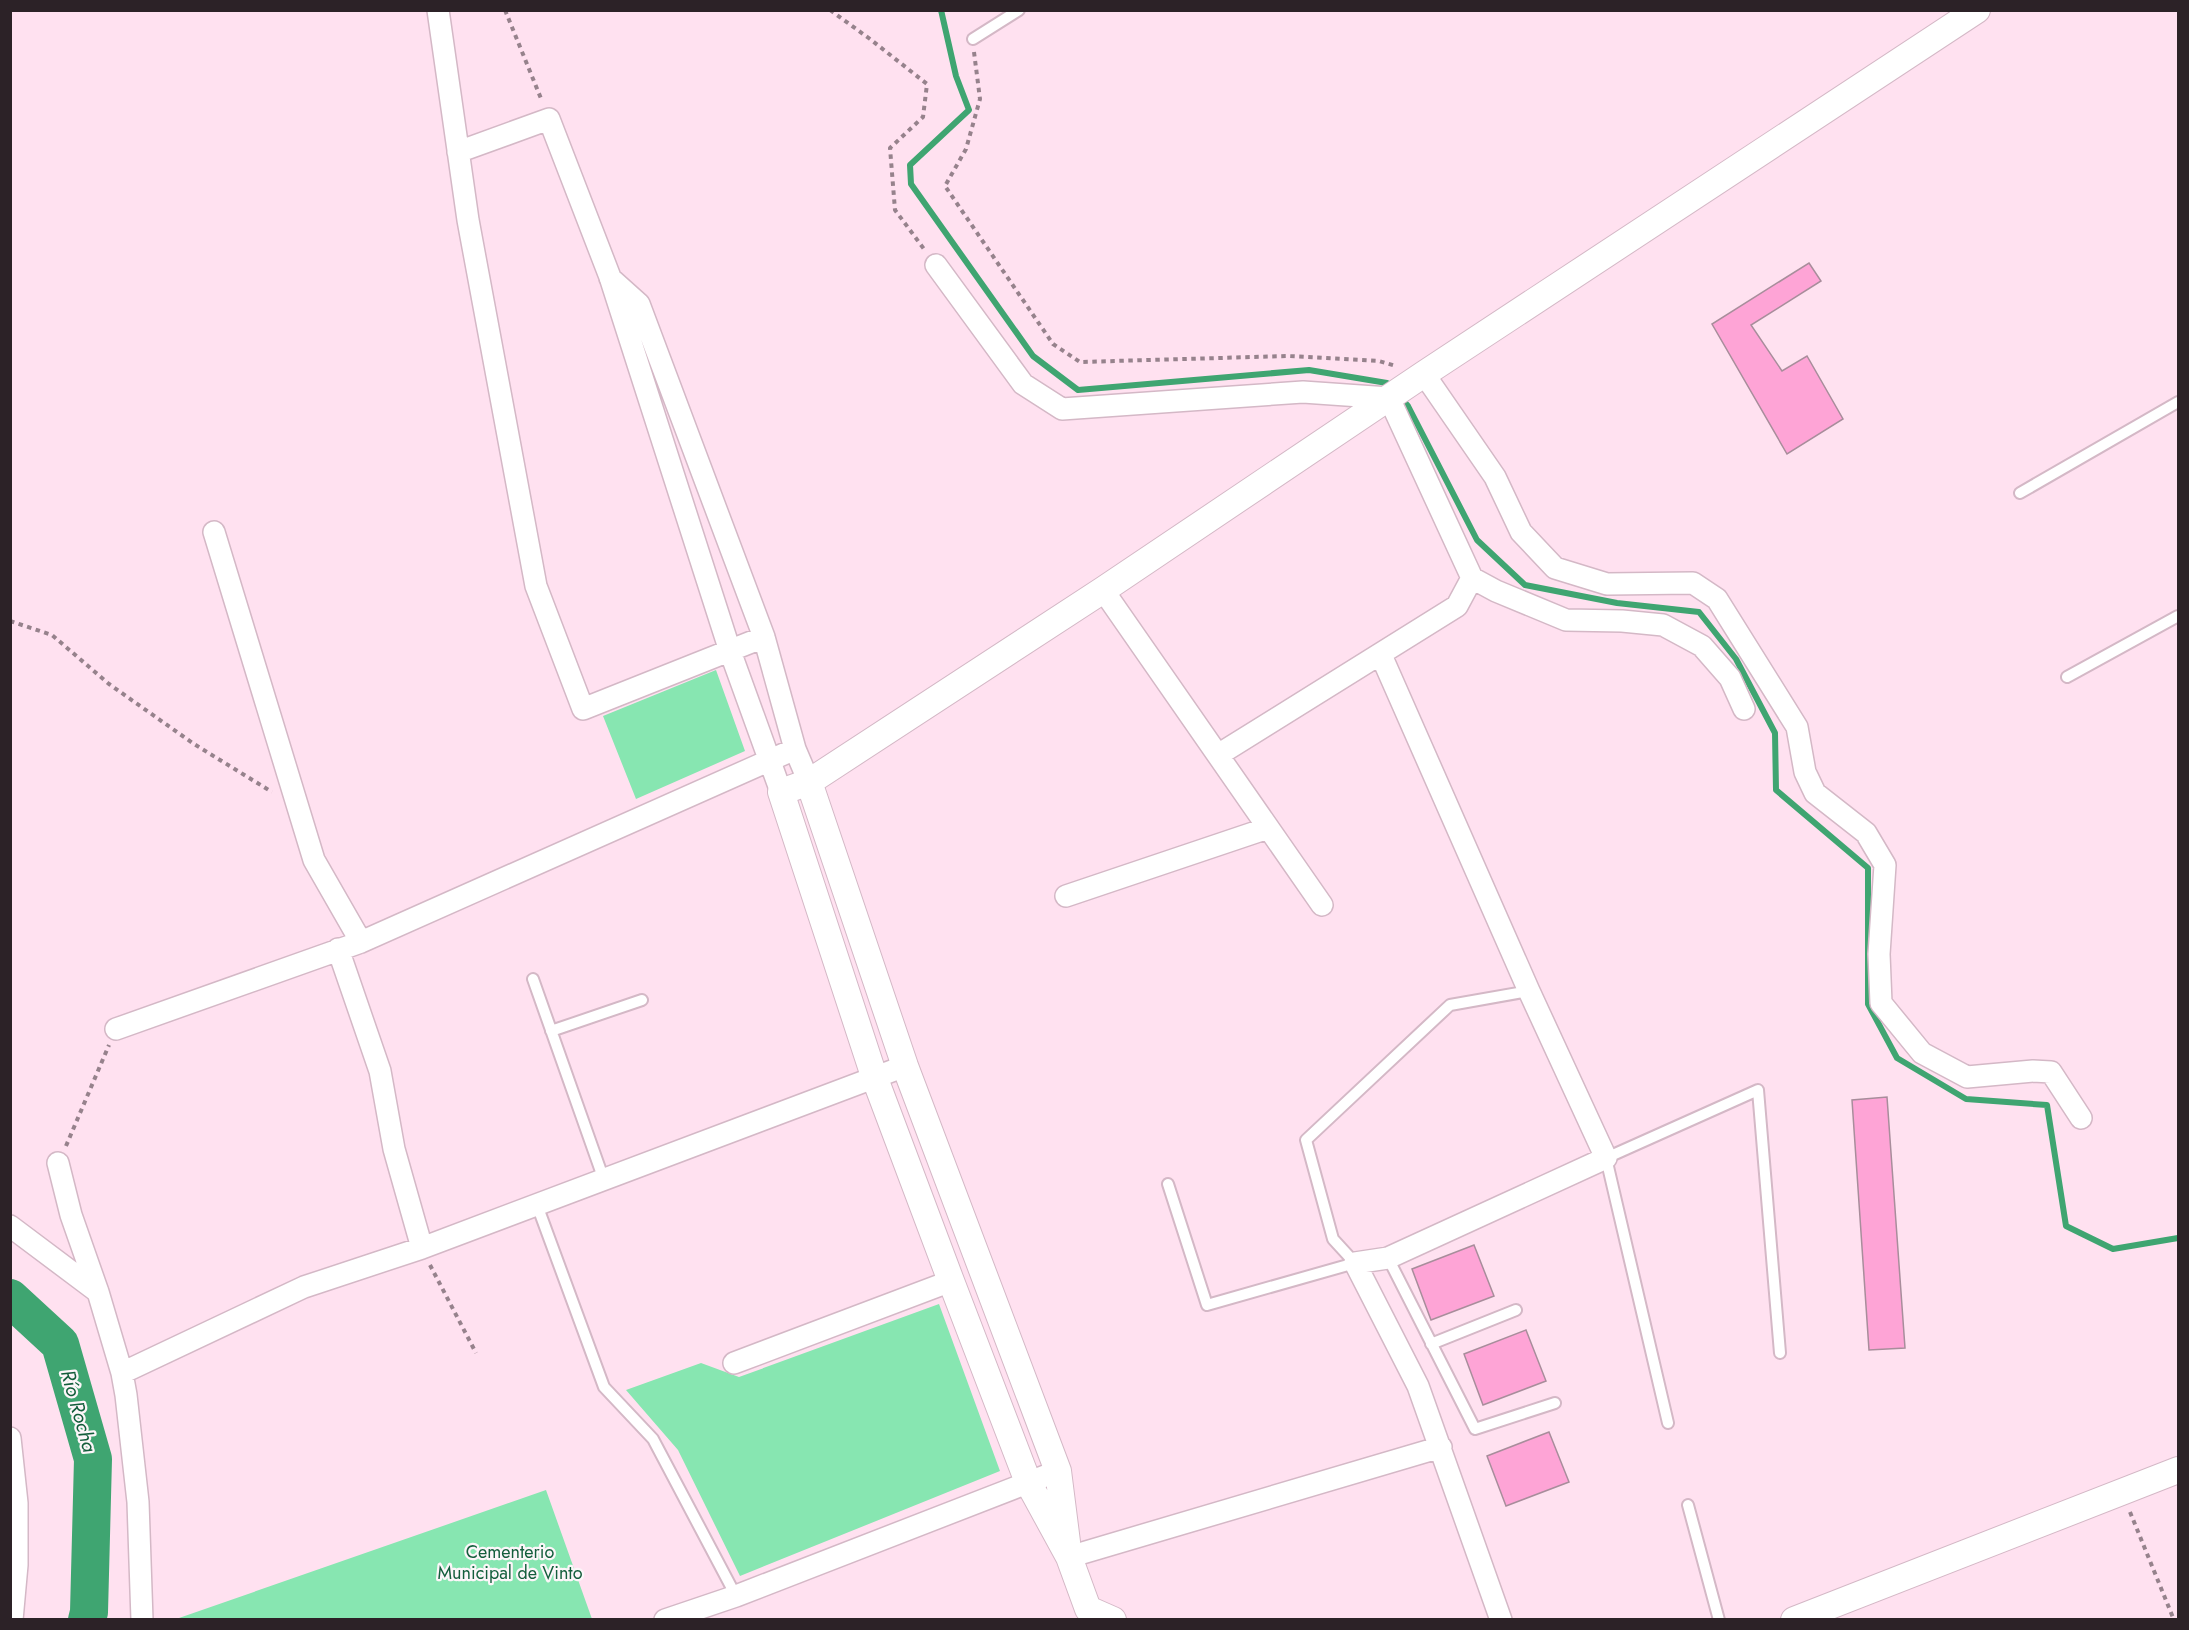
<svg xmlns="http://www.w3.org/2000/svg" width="2189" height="1630" viewBox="0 0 2189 1630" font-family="Jost,sans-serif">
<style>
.green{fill:#87e6b1}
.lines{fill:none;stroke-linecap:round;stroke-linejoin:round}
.stream{stroke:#3fa571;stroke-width:6}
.river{stroke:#3fa571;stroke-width:38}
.building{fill:#fea4d6;stroke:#a88d9b;stroke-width:1.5}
.service-casing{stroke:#d4b8c6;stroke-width:14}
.minor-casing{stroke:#d4b8c6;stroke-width:24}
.tertiary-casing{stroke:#d4b8c6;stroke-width:28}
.path{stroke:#96828c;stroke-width:4;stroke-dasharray:4.5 4.5;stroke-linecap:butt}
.service{stroke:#fff;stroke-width:10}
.minor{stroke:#fff;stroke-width:21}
.tertiary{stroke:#fff;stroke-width:26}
.labels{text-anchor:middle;stroke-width:4.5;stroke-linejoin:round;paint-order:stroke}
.park-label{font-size:18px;fill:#135e3c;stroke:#fcf6f9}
.water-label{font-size:20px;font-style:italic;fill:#135e3b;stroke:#fcf6f9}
</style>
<rect width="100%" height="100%" fill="#ffe1f0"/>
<!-- green -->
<path class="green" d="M716,670L745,751L636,799L603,716Z
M939,1304L1000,1471L740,1576L678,1450L626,1390L701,1363L739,1377Z
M546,1490L592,1619L180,1620L179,1618Z"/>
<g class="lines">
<!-- stream -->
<path class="stream" d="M941,10L956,76L969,110L910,165L911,184L1033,356L1078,390L1309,370L1387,383L1393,389
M1400,397L1408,406L1477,540L1525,585L1617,603L1699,612L1736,659L1775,733L1776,790L1868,868V1004L1897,1058L1966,1099L2047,1105L2066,1226L2113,1249L2178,1238"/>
<!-- river -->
<path class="river" d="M10,1298L60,1344L93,1459L89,1612L87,1620"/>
</g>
<!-- building -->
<path class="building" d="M1809,263L1821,281L1751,325L1782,371L1807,356L1843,419L1787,454L1712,324Z
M1887,1097L1905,1348L1869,1350L1852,1100Z
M1474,1245L1494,1296L1431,1320L1412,1269Z
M1526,1330L1546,1381L1483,1405L1464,1354Z
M1549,1432L1569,1482L1506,1506L1487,1456Z"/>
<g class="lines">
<!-- service casing -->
<g class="service-casing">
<path id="service" d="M973,39L1019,10
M2020,493L2178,402
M2067,677L2178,616
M533,979L604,1180
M551,1031L642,1000
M1168,1184L1207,1305L1355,1263L1333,1239L1306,1140L1450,1005L1529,991
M537,1205L604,1387L653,1439L736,1596
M1388,1258L1475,1429L1555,1403
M1431,1344L1516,1310
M1668,1423L1606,1158L1758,1090L1780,1353
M1688,1505L1719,1620"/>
</g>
<!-- minor casing -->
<g class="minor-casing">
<path id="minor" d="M438,10L468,220L536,586L583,709L764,637
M458,152L549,119L610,277L730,651L781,792
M936,265L1023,384L1062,409L1303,392L1389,398L1472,578L1457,606L1218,755
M610,278L639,304L764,637L795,749L809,782
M1424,374L1495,477L1521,532L1555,568L1607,584L1693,583L1717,599L1797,727L1805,772L1815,793L1866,833L1885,865L1879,954L1881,1003L1922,1053L1967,1077L2033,1071L2051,1072L2081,1118
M214,532L314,860L361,942
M1472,578L1496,591L1566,620L1622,621L1663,625L1702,646L1730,678L1744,709
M1103,590L1322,905
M1381,655L1529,991L1606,1158L1388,1258L1355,1263L1418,1386L1501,1620
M1066,896L1268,828
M338,949L380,1071L394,1149L422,1248
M116,1029L361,942L795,749
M58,1163L71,1215L98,1292L122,1373L126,1395L138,1502L142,1620
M10,1226L98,1292
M734,1363L951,1281
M122,1373L304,1287L422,1248L905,1066
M10,1438L17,1503V1565L12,1620
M1069,1557L1441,1447
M665,1620L736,1596L1058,1471"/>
</g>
<!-- tertiary casing -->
<g class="tertiary-casing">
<path id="tertiary" d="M809,782L905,1066L1058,1471L1067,1542
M1113,1620L1088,1609L1069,1557L1028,1482L951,1281L874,1076L781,792L809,782L1103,590L1424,374L1977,10
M1794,1620L2178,1470"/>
</g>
<!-- path -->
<path class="path" d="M505,10L542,101
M830,10L870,39L927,84L923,117L890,148L895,210L924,249
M974,52L980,99L966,149L945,186L1053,344L1080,362L1288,356L1379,361L1396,366
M10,621L52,635L109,684L194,744L272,792
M66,1146L109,1045
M430,1265L476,1353
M2130,1512L2174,1620"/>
<!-- service -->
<use href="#service" class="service"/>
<!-- minor -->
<use href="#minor" class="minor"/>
<!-- tertiary -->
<use href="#tertiary" class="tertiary"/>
</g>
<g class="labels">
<!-- park labels -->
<g class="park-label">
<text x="510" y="1558">Cementerio<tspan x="510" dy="21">Municipal de Vinto</tspan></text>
</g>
<!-- water labels -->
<g class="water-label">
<text transform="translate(79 1411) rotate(74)" y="7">Río Rocha</text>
</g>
</g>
<!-- border -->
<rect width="2189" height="1630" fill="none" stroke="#2c2227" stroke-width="24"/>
</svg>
